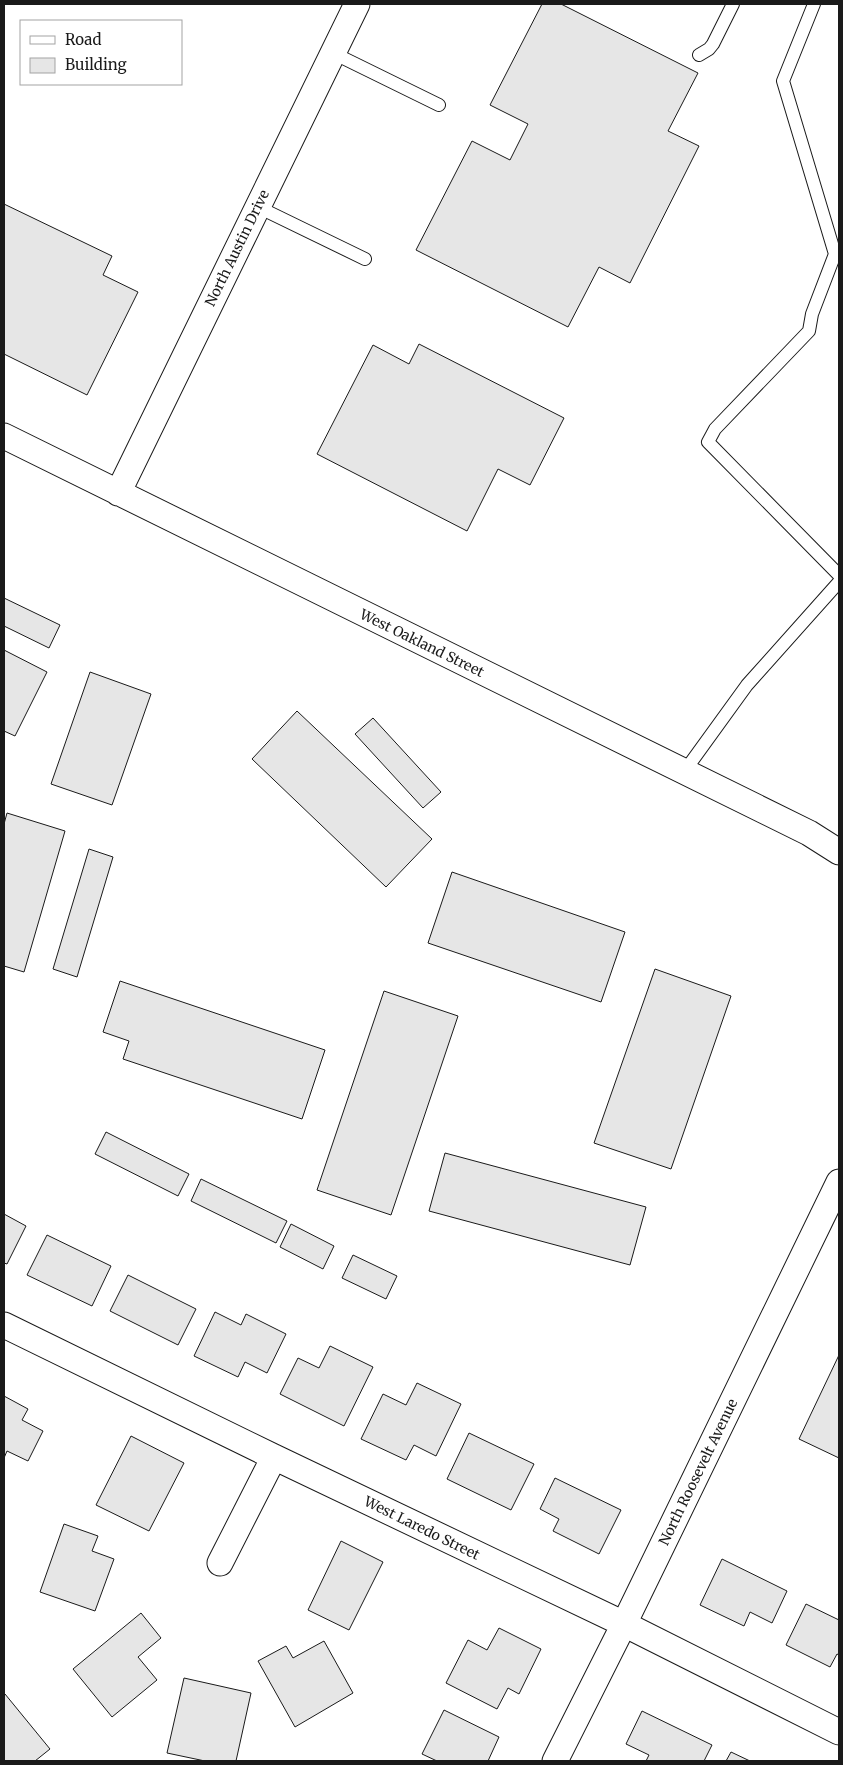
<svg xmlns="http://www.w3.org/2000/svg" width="843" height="1765" viewBox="0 0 843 1765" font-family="Merriweather,serif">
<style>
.building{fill:#e6e6e6;stroke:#1a1a1a}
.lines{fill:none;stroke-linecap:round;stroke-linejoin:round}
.service-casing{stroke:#1a1a1a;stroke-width:14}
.minor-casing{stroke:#1a1a1a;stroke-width:27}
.service{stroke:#fff;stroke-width:12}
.minor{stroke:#fff;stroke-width:25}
.labels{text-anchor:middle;stroke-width:4;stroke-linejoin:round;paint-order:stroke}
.street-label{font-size:14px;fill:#1a1a1a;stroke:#fff}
</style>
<rect width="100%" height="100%" fill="#fff"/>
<!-- building -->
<path class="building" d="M542,4H561L698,73L668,131L699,146L630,283L599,267L568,327L416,250L472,141L510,160L528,124L490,105Z
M4,204L112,256L103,275L138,292L87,395L4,354Z
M419,344L564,418L530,485L498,469L467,531L317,454L373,345L409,364Z
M4,598L60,625L49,648L4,626Z
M4,650L47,672L15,736L4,731Z
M90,672L151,694L112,805L51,784Z
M297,711L432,839L386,887L252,759Z
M373,718L441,792L423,808L355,734Z
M7,813L65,831L24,972L4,966V824Z
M89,849L113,857L77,977L53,969Z
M452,872L625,932L601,1002L428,943Z
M655,969L731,996L671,1169L594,1143Z
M120,981L325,1050L302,1119L123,1059L129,1041L103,1032Z
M384,991L458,1016L391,1215L317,1190Z
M106,1132L189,1174L178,1196L95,1154Z
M445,1153L646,1207L630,1265L429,1211Z
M201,1179L287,1221L276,1243L191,1201Z
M4,1214L26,1226L7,1264L4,1263Z
M291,1224L334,1246L323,1269L280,1247Z
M47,1235L111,1266L92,1306L27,1275Z
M353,1255L397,1276L386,1299L342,1278Z
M128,1275L196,1309L178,1345L110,1311Z
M215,1312L241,1325L246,1314L286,1334L267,1373L245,1362L238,1377L194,1356Z
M330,1346L373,1367L344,1426L280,1394L298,1358L319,1368Z
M839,1355V1458L799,1439Z
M417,1383L461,1404L436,1456L414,1445L406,1460L361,1439L383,1394L406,1405Z
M4,1396L28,1409L22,1420L43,1431L28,1461L7,1451L4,1458Z
M469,1433L534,1464L511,1510L447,1479Z
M131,1436L184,1463L149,1531L96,1505Z
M555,1478L621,1510L599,1554L553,1531L559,1519L540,1509Z
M64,1524L98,1536L92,1551L114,1559L95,1611L40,1592Z
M341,1541L383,1562L349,1630L308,1610Z
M722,1559L787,1591L772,1623L750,1612L744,1626L700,1605Z
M806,1604L839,1620V1655L837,1654L830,1667L786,1645Z
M141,1613L161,1638L138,1657L157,1680L112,1717L73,1669Z
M499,1628L541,1649L519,1694L508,1688L497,1709L446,1683L468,1640L487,1650Z
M324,1641L353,1693L295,1727L258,1661L286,1646L293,1658Z
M184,1678L251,1693L236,1761H205L167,1753Z
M5,1694L50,1749L35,1761H4V1695Z
M444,1710L499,1737L488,1761H437L422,1754Z
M642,1711L712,1745L704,1761H646L649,1755L626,1744Z
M731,1752L750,1761H726Z"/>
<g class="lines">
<!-- service casing -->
<g class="service-casing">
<path id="service" d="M814,4L783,81L835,254L812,314L809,331L715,429L708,442L839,575
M333,53L439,105
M699,55L709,49L713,44L733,4
M258,207L365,259
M684,772L747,685L839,582"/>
</g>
<!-- minor casing -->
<g class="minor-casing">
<path id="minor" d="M4,436L809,833L839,852
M118,493L357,4
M4,1325L274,1457L624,1624L839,1732
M220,1563L274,1457
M555,1761L624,1624L839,1182"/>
</g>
<!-- service -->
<use href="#service" class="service"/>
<!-- minor -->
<use href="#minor" class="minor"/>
</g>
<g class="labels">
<!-- street labels -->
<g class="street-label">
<text transform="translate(237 248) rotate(-64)" y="5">North Austin Drive</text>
<text transform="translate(422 643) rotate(26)" y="5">West Oakland Street</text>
<text transform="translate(698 1472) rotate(-64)" y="5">North Roosevelt Avenue</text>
<text transform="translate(422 1528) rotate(26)" y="5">West Laredo Street</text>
</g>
</g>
<!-- border -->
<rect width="843" height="1765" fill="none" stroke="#1a1a1a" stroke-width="10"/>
<!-- legend -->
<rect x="20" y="20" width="162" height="65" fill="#ffffff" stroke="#a3a3a3"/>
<rect x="30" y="36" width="25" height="8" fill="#ffffff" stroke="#a3a3a3"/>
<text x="65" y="45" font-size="15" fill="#1a1a1a">Road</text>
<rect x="30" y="58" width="25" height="15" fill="#e6e6e6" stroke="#a3a3a3"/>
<text x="65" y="70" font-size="15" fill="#1a1a1a">Building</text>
</svg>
